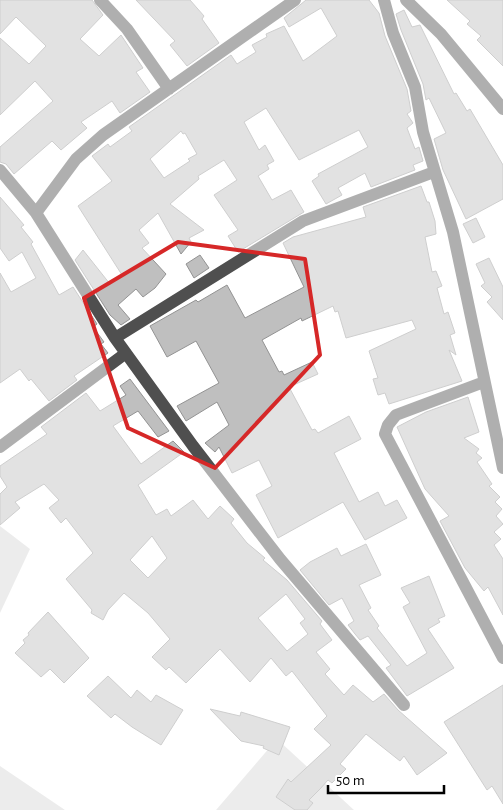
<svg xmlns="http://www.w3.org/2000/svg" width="503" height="810" viewBox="0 0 503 810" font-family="'Alegreya Sans',sans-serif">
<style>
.green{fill:#d6d6d6}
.building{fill:#bfbfbf;stroke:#939393;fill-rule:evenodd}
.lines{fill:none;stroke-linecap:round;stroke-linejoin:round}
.minor{stroke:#4f4f4f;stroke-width:12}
.marked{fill:none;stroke:#d62828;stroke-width:4;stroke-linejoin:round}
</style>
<rect width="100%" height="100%" fill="#fff"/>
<!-- green -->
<path class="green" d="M0,526L30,549L0,613Z
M277,739L354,810H216Z
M0,766L65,810H0Z"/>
<!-- building -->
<path class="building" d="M0,0H92L103,15L80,39L99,56L121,35L143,68L136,72L150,92L120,113L112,101L81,122L87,128L61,150L52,141L14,174L6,164L0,162V147L53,101L35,81L0,115V38L29,64L46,46L16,17L0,34Z
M136,0H190L204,16L202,19L219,43L187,66L170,45L175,41Z
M306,0H369L379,13L385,36L407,89L411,111L407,114L413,123L407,128L415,149L419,147L423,161L413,165L415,170L371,187L365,173L338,188L342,195L326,204L312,181L319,176L318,174L368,147L359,130L299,160L266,108L244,122L259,150L265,145L274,161L267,165L269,169L258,176L272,200L291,190L304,212L238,252L228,236L238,230L214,195L237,180L224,160L198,176L199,179L170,204L204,230L189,238L191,242L181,254L158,213L139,230L149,243L142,248L166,274L155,288L143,297L136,289L118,305L130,319L121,325L110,315L75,260L83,250L110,284L122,275L78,206L112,181L92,156L108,144L110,147L132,131L129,127L231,55L237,64L256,52L252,45L267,37L266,34L284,26L303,61L309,57L337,36L321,8L289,27L284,18ZM181,131L183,134L185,133L197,154L188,159L190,161L164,178L150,159Z
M447,0H503V66L477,40L481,36L467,24L470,21Z
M404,10L412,27L420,25L454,94L456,93L467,111L470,109L503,165V199L466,219L443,170L434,139L446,133L429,98L426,100L423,84L401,30L396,14Z
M421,186L427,202H429L435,221L436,234L425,237L432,272L436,271L442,286L437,288L444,314L448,312L455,333L450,335L456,355L449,350L462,381L389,404L385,393L378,395L373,379L378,378L369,351L416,329L412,320L346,338L338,311L335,312L333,306L302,321L301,318L262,340L279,372L282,371L284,375L312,362L318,374L289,387L312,430L315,429L318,433L349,416L361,439L334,453L359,502L378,492L385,506L397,500L407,518L365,540L343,502L278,538L256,495L272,486L259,460L232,473L219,447L215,452L205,443L229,425L217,402L186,421L177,406L219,383L196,341L167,357L150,326L196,300L198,302L227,285L245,318L304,287L283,243L293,237L366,217L363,207Z
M0,197L24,225L21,227L33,242L31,244L59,295L73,287L97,324L93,327L104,342L101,344L108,353L74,376L77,380L49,401L31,379L29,381L20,369L0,383V273L11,292L36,278L22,252L9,261L0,248Z
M476,218L485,237L473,243L463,224Z
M200,255L209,268L194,278L186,264Z
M489,258L503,287V320L487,302L492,297L481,286L485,283L476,264Z
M130,379L169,431L158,437L138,411L113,426L141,464L173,441L184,452L138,485L156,515L167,509L171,516L193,500L208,519L220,506L234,519L231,523L247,543L265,558L263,560L287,580L322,621L320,624L332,640L316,652L330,669L325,674L344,695L353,685L373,702L384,694L398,710L447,753L417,775L404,756L400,761L366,734L340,764L346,769L332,783L328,780L320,789L309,800L313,803L307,810H295L276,797L288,779L291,782L331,745L314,729L327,716L292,671L286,676L271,658L250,682L220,649L186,683L169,667L166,670L152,657L170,639L148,613L124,593L108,610L103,620L91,613L92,610L66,579L93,553L66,518L61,523L49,508L59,500L44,484L15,502L20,508L0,525V494L7,487L0,476V466L47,434L41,427L86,393L100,411L126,395L120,386ZM152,536L167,558L148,578L130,560ZM286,594L305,619L300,623L308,634L287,651L258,618Z
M468,397L479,432L464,438L479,449L476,453L482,458L477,462L492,484L489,486L500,497L495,502L502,509L496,516L503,524L494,532L501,539L494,545L503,559V615L488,587L484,591L465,568L440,521L449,516L425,489L397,427L426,412Z
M366,544L381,575L359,585L371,608L368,610L379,626L377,628L407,666L427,653L403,607L410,603L401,588L429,576L445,616L438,619L440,622L428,629L454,668L407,696L386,668L391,665L368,636L360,640L355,634L348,625L354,621L342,598L329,605L300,570L310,562L337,548L341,556Z
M48,612L89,658L64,683L50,669L41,677L15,653L25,643L23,640L29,635L28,633Z
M108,676L131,698L137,690L151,702L156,695L183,710L161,745L132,727L115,714L111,718L87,696Z
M503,685V804L492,786L487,790L444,722Z
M210,709L240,716L241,712L290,727L279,755L263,748L264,746L241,741Z"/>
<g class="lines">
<!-- minor -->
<path class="minor" d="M100,0L127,29L169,89
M384,0L393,33L415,87L423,132L453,232L503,468
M406,0L441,34L503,109
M0,170L36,213L115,338L193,446L280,559L404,705
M36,213L76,159L103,135L295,0
M115,338L303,221L434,172
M484,382L396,415L388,425L385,434L503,658
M0,447L126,353"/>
</g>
<!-- marked area -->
<path d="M0 0H503V810H0ZM178,242L305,259L320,355L215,468L128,428L84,298Z" fill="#fff" fill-opacity=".55" fill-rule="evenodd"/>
<path class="marked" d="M178,242L305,259L320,355L215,468L128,428L84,298Z"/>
<!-- scale -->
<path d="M328 785v8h116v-8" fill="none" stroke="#000000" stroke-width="2.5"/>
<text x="336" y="785" font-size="15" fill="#000000" stroke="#ffffff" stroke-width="4" paint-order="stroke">50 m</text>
</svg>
